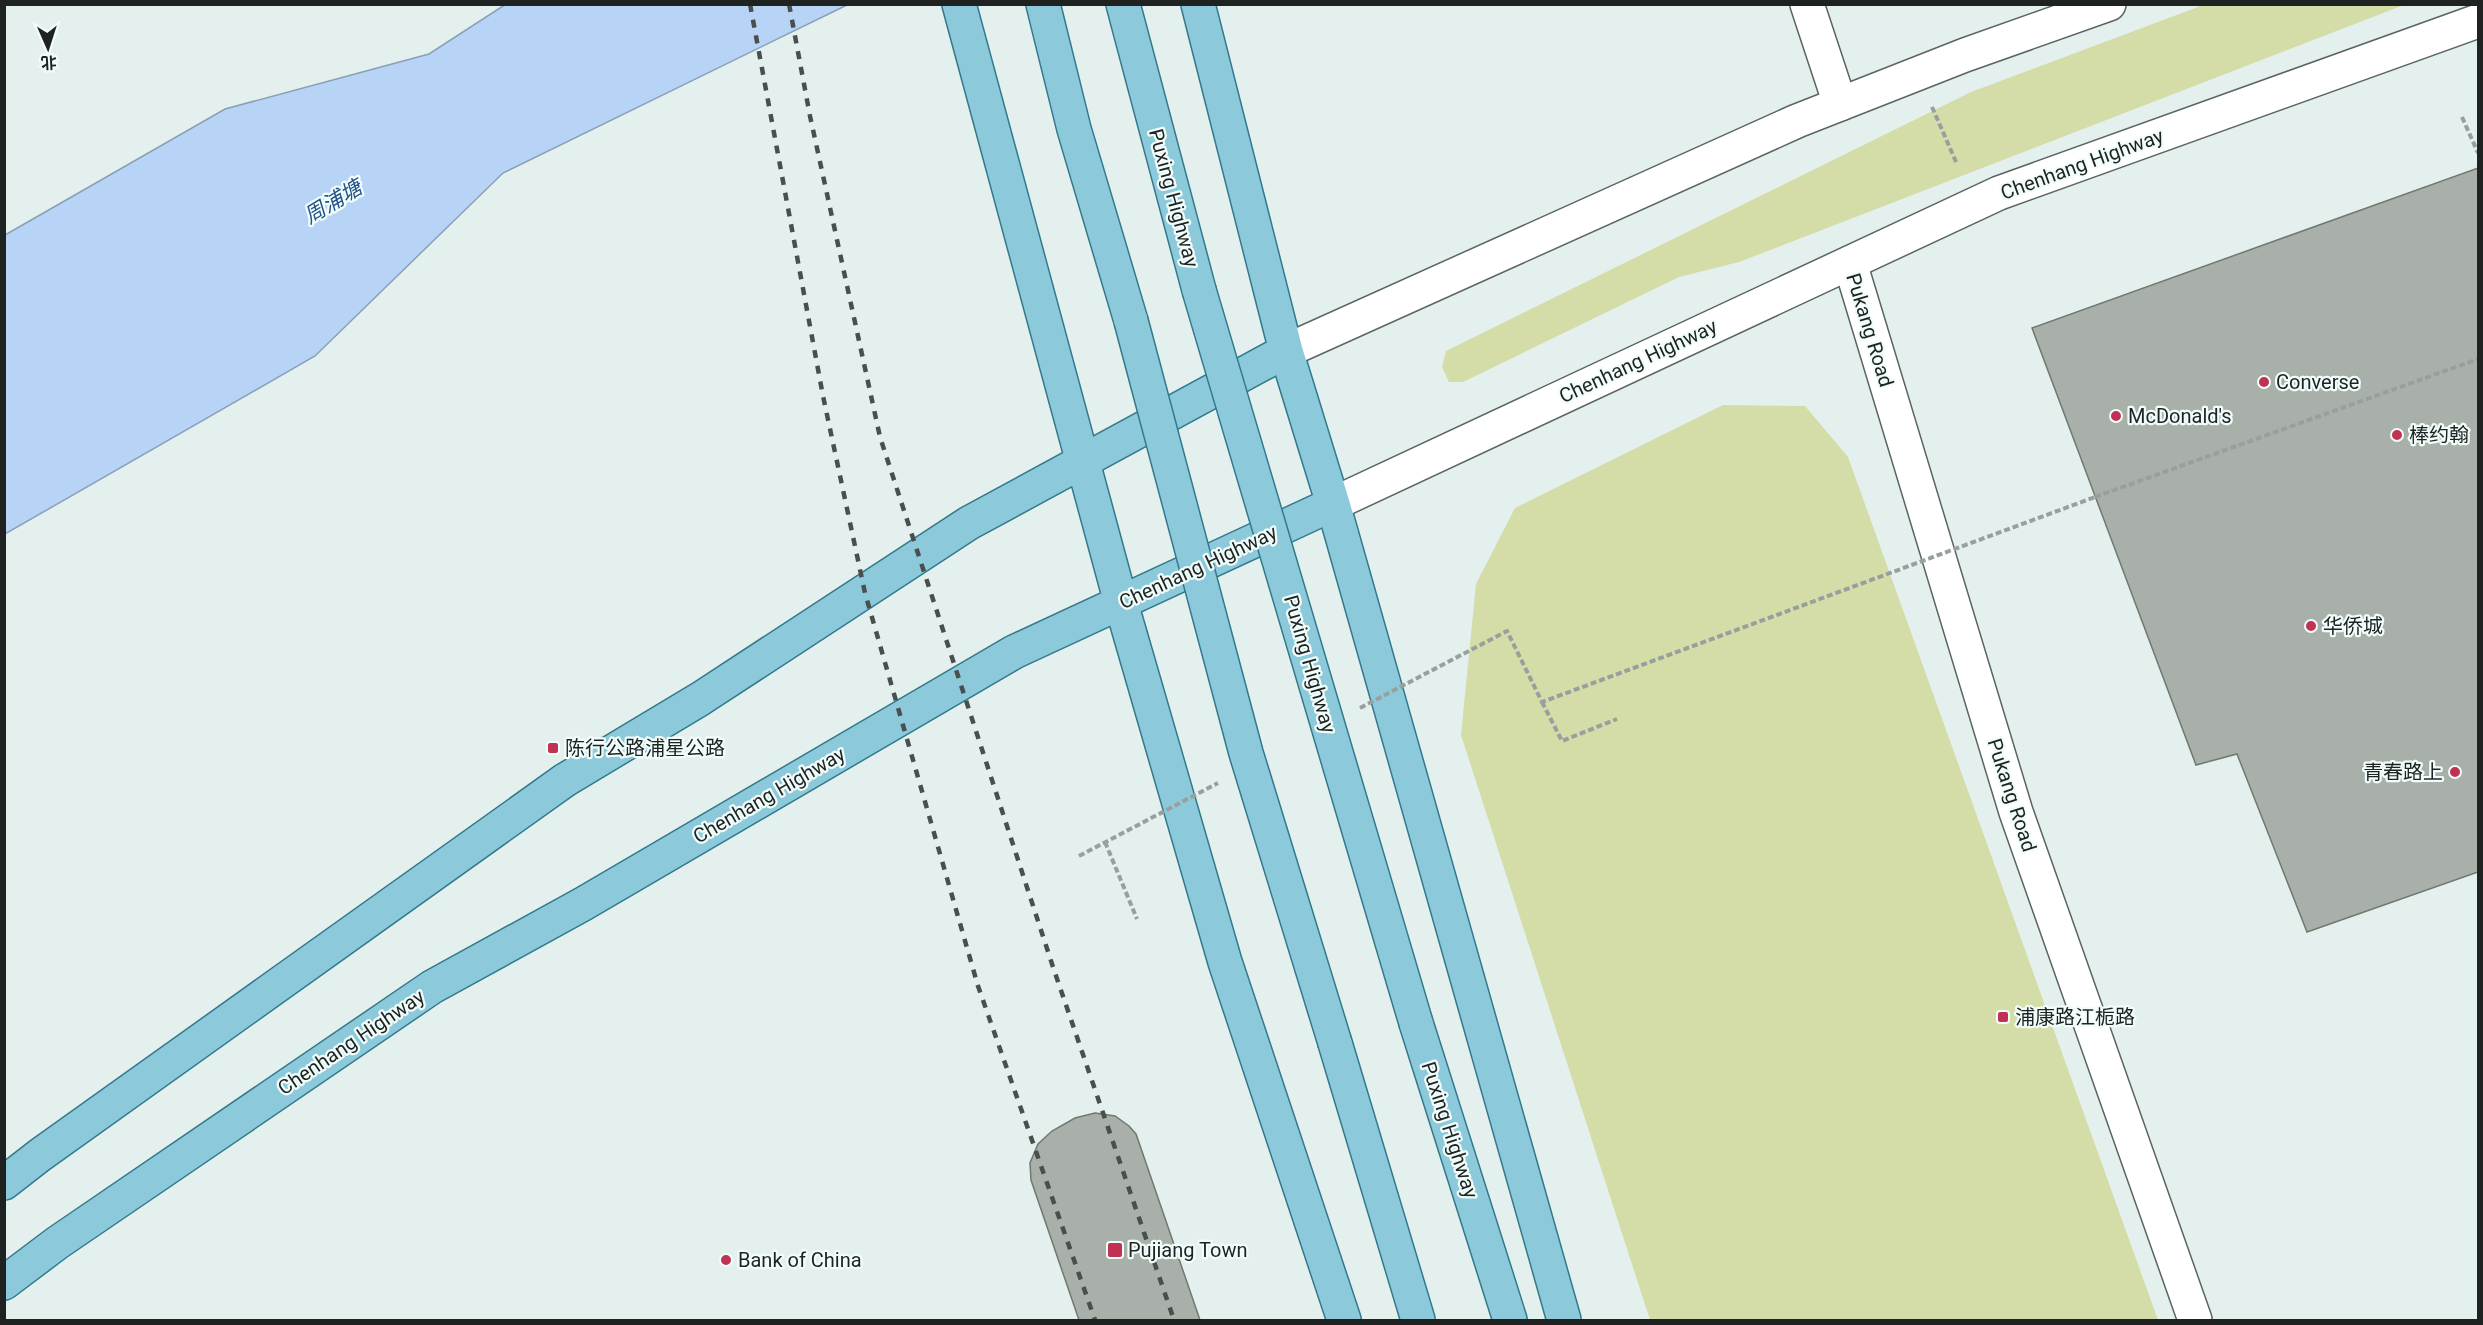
<svg xmlns="http://www.w3.org/2000/svg" width="2483" height="1325" viewBox="0 0 2483 1325" font-family="Roboto,'Noto Sans SC',sans-serif">
<style>
.green{fill:#d4dca8}
.water{fill:#b7d4f7;stroke:#899fb7;stroke-width:1.5}
.building{fill:#a8b0a9;stroke:#717872;stroke-width:1.5}
.lines{fill:none;stroke-linecap:round;stroke-linejoin:round}
.street-casing{stroke:#5a6463;stroke-width:36}
.secondary-casing{stroke:#5a6463;stroke-width:36}
.primary-casing{stroke:#33798b;stroke-width:36}
.path{stroke:#97a09e;stroke-width:4;stroke-dasharray:6 3;stroke-linecap:butt}
.street{stroke:#fff;stroke-width:33}
.secondary{stroke:#fff;stroke-width:33}
.primary{stroke:#8ccadb;stroke-width:33}
.rail{stroke:#484f4e;stroke-width:4.5;stroke-dasharray:8 8;stroke-linecap:butt}
.primary-bridge-casing{stroke:#33798b;stroke-width:36;stroke-linecap:butt}
.path-bridge{stroke:#97a09e;stroke-width:4;stroke-dasharray:6 3;stroke-linecap:butt}
.primary-bridge{stroke:#8ccadb;stroke-width:33}
.poi-dot{fill:#c13153;stroke:#f1fdfb;stroke-width:2}
.labels{text-anchor:middle;stroke-width:4.5;stroke-linejoin:round;paint-order:stroke}
.street-label{font-size:20px;fill:#1e2322;stroke:#f1fdfb}
.poi-label{font-size:20px;fill:#1e2322;stroke:#f1fdfb;text-anchor:start}
.water-label{font-size:21px;font-style:italic;fill:#235288;stroke:#f1fdfb}
</style>
<rect width="100%" height="100%" fill="#e4f0ed"/>
<!-- green -->
<path class="green" d="M2206,4L2404,5L1739,262L1679,277L1463,382H1449L1442,367L1446,351L1971,92Z
M1723,405L1805,406L1848,457L2158,1320H1650L1461,735L1476,584L1515,508Z"/>
<!-- water -->
<path class="water" d="M506,4L847,5L503,173L315,356L5,534V235L225,109L429,54Z"/>
<!-- building -->
<path class="building" d="M2478,168V872L2307,932L2237,754L2196,765L2032,328Z
M1095,1113L1115,1116L1129,1126L1136,1134L1200,1320H1079L1031,1180L1030,1163L1038,1144L1052,1131L1075,1118Z"/>
<g class="lines">
<!-- street casing -->
<g class="street-casing">
<path id="street" d="M1807,4L1840,104
M1850,263L2016,812L2195,1320"/>
</g>
<!-- secondary casing -->
<g class="secondary-casing">
<path id="secondary" d="M1286,351L1797,121L1965,55L2109,4
M1333,504L1999,193L2478,21"/>
</g>
<!-- primary casing -->
<g class="primary-casing">
<path id="primary" d="M959,4L1121,603L1225,962L1344,1320
M1043,4L1074,129L1131,321
M1123,4L1199,290
M1198,4L1286,351L1333,504L1564,1320
M1416,1023L1510,1320
M1335,1043L1418,1320
M4,1183L40,1155L565,780L700,699L969,523L1286,351
M4,1283L57,1243L432,987L583,904L1014,652L1333,504"/>
</g>
<!-- path -->
<path class="path" d="M1932,107L1957,164
M2462,117L2478,153
M2095,497L2478,359
M1542,702L1562,741L1617,719
M1105,842L1137,919"/>
<!-- street -->
<use href="#street" class="street"/>
<!-- secondary -->
<use href="#secondary" class="secondary"/>
<!-- primary -->
<use href="#primary" class="primary"/>
<!-- rail -->
<path class="rail" d="M750,4L823,396L865,593L978,986L1095,1320
M789,4L810,116L880,437L1054,970L1174,1320"/>
<!-- primary-bridge casing -->
<g class="primary-bridge-casing">
<path id="primary-bridge" d="M1199,290L1416,1023
M1131,321L1246,753L1335,1043"/>
</g>
<!-- path-bridge -->
<path class="path-bridge" d="M1360,708L1507,631L1542,702L2095,497
M1079,856L1218,783"/>
<!-- primary-bridge -->
<use href="#primary-bridge" class="primary-bridge"/>
</g>
<!-- markers -->
<g class="poi-dot">
<circle cx="2264" cy="382" r="6"/>
<circle cx="2116" cy="416" r="6"/>
<circle cx="2397" cy="435" r="6"/>
<circle cx="2311" cy="626" r="6"/>
<rect x="547" y="742" width="12" height="12" rx="3"/>
<circle cx="2455" cy="772" r="6"/>
<rect x="1997" y="1011" width="12" height="12" rx="3"/>
<rect x="1107" y="1242" width="16" height="16" rx="3"/>
<circle cx="726" cy="1260" r="6"/>
</g>
<g class="labels">
<!-- street labels -->
<g class="street-label">
<text transform="translate(2082 164) rotate(-20)" y="7">Chenhang Highway</text>
<text transform="translate(1174 198) rotate(75)" y="7">Puxing Highway</text>
<text transform="translate(1870 330) rotate(73)" y="7">Pukang Road</text>
<text transform="translate(1638 361) rotate(-25)" y="7">Chenhang Highway</text>
<text transform="translate(1198 567) rotate(-25)" y="7">Chenhang Highway</text>
<text transform="translate(1310 664) rotate(74)" y="7">Puxing Highway</text>
<text transform="translate(769 795) rotate(-30)" y="7">Chenhang Highway</text>
<text transform="translate(2012 795) rotate(72)" y="7">Pukang Road</text>
<text transform="translate(351 1042) rotate(-34)" y="7">Chenhang Highway</text>
<text transform="translate(1450 1130) rotate(72)" y="7">Puxing Highway</text>
</g>
<!-- poi labels -->
<g class="poi-label">
<text x="2276" y="389">Converse</text>
<text x="2128" y="423">McDonald's</text>
<text x="2409" y="442">棒约翰</text>
<text x="2323" y="633">华侨城</text>
<text x="565" y="755">陈行公路浦星公路</text>
<text x="2443" y="779" text-anchor="end">青春路上</text>
<text x="2015" y="1024">浦康路江栀路</text>
<text x="1128" y="1257">Pujiang Town</text>
<text x="738" y="1267">Bank of China</text>
</g>
<!-- water labels -->
<g class="water-label">
<text transform="translate(333 202) rotate(-31)" y="7">周浦塘</text>
</g>
</g>
<!-- border -->
<rect width="2483" height="1325" fill="none" stroke="#1e2322" stroke-width="12"/>
<!-- north arrow -->
<g transform="translate(48 48) rotate(177)" stroke="#f1fdfb" stroke-width="4.5" paint-order="stroke">
<path d="M0-4.5L10 22L0 15L-10 22Z" fill="#1e2322"/>
<text y="-9" font-size="16" font-weight="bold" text-anchor="middle" fill="#1e2322">北</text>
</g>
</svg>
